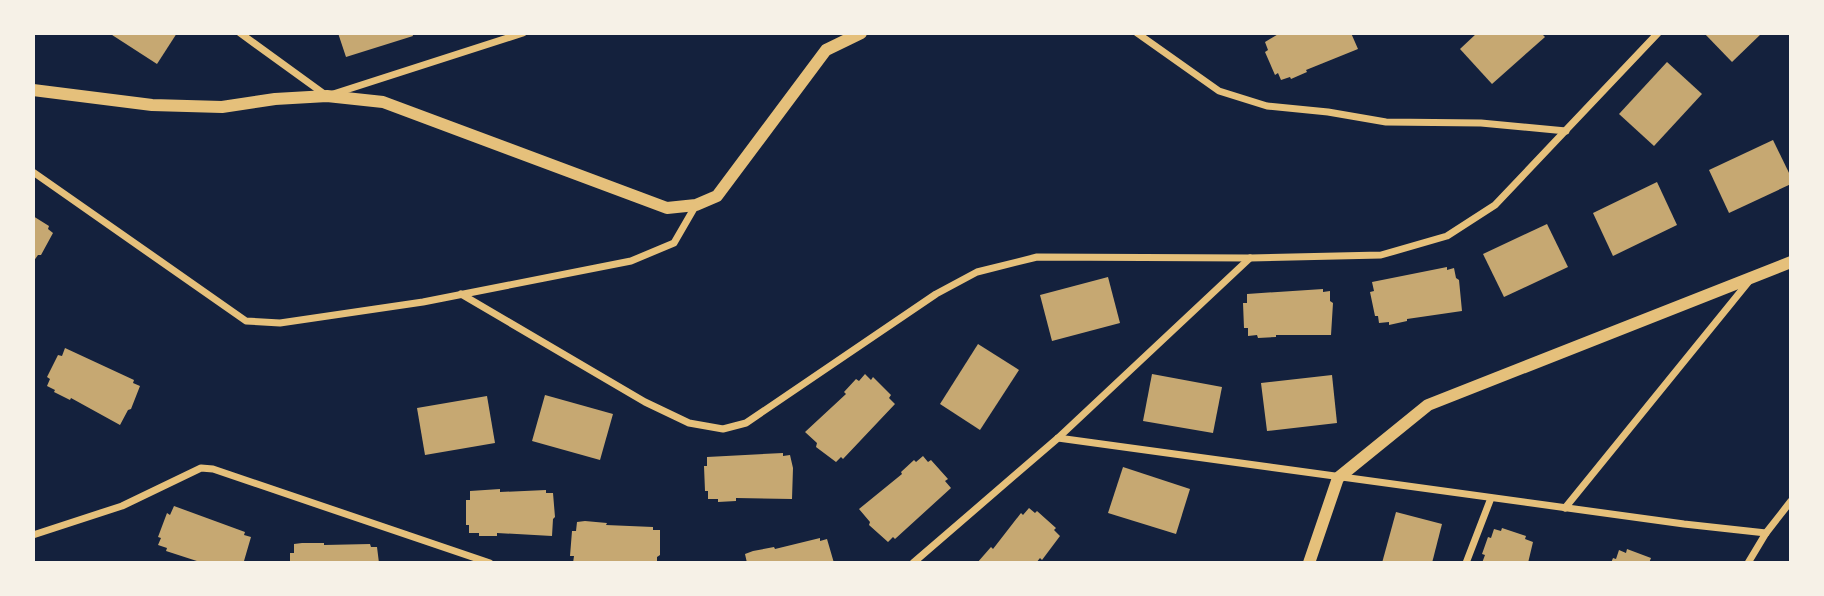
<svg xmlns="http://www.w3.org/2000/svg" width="1824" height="596" viewBox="0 0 1824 596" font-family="'Open Sans',sans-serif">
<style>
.building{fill:#c6a872}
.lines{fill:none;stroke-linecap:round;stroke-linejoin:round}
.minor{stroke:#e5c07b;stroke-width:7}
.tertiary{stroke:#e5c07b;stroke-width:12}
</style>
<rect width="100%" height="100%" fill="#14213d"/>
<!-- building -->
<g class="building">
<path d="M109,33h68l-20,31z"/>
<path d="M338,33h74l1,3 -67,21z"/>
<path d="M1280,33h71l7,16 -52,21 1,2 -16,7 -1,-2 -9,3 -3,-7 -3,2 -10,-23 3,-2 -3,-8z"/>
<path d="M1477,33h64l4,4 -53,47 -32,-35z"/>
<path d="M1704,33h58l-30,29z"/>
<path d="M1667,62l35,32 -48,52 -35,-32z"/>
<path d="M1773,140l18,37v7l-62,29 -20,-43z"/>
<path d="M1657,182l20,43 -64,31 -20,-43z"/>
<path d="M33,216l16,10 -1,3 5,4 -12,22h-3l-5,7z"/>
<path d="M1547,224l21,43 -64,30 -21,-43z"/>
<path d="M1447,267v3l7,-2 2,10 3,2 3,31 -55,8v2l-18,4v-3l-10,1 -1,-7h-3l-5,-24 4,-1 -2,-9z"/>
<path d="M1108,277l12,46 -68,18 -12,-46z"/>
<path d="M1323,289v3l7,-1v10l3,2 -2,32h-55v2l-18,1 -1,-3 -9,1v-8h-4l-1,-25h4v-9z"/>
<path d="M978,344l41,26 -39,60 -40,-26z"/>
<path d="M65,348l69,32 -1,3 7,3 -9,23 -3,1 -8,15 -49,-27 -1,2 -16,-8 1,-2 -8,-4 3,-7 -3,-2 11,-22 4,1z"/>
<path d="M865,374l6,6 2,-3 18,18 -2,3 6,6 -52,55 -2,-2 -5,5 -20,-15 1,-4 -12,-11 41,-38 -2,-2 12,-13 3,2z"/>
<path d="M1152,374l70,13 -9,46 -70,-12z"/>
<path d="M1332,375l5,48 -70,8 -6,-48z"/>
<path d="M545,395l68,19 -13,46 -68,-19z"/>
<path d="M487,396l8,47 -70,12 -8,-47z"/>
<path d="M783,453v3l7,-1 3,13 -1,31 -56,-1v3l-18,1v-3h-10v-8h-3l-1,-25h3v-9z"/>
<path d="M923,456l5,6 3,-2 17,19 -3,2 6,7 -56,51 -2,-2 -5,5 -19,-17 1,-3 -11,-13 43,-35 -1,-2 13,-12 2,2z"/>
<path d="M1123,467l67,22 -14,45 -68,-21z"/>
<path d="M500,489v3l46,-2v3h7l2,24 -2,2 -1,17 -55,-3v3h-18v-3h-10v-8h-3v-25h4v-9z"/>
<path d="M174,506l71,26 -1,3 7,2 -7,24 -41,2 -37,-12 1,-3 -9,-3 3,-7 -3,-1 9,-24 3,2z"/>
<path d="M1029,508l6,5 2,-2 19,17 -2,2 6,6 -18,24 -2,-2 -4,5h-59l14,-16 2,2 28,-36 2,2z"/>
<path d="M1396,512l46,12 -10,39h-50z"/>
<path d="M585,521l22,2 -1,2 47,2v3h7v25l-3,2v6h-84l1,-7h-4l2,-25h4l1,-9z"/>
<path d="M1502,528l24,8 -1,3 8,3 -5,21h-46l3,-8 -3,-1 6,-17 3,1 3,-9 7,2z"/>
<path d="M820,538v3l7,-2 7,24h-87l-2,-9 8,-3 21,-4 1,2z"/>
<path d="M302,543h22v2l46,-1 1,3h6l2,16h-89v-10h4v-9z"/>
<path d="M1627,549l24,9 -2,5h-38l2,-5 3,1 3,-9 7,3z"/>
</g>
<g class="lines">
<!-- minor -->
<g class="minor">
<path d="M240,33l87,63 196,-63"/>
<path d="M1137,33l82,58 48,15 61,6 58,10 95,1 85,8"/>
<path d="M33,172l213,149 34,2 143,-21 208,-41 43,-18 22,-38"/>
<path d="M461,294l184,108 44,21 34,6 23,-6 190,-129 41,-22 60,-15 213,1 131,-3 66,-19 48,-31 163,-172"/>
<path d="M1058,438l626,86 82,9"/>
<path d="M1565,508l185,-228"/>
<path d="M33,535l89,-29 79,-38 12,1 277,94"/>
<path d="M913,563l145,-125 192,-180"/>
<path d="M1466,563l25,-65"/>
<path d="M1748,563l18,-30 25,-32"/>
</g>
<!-- tertiary -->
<g class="tertiary">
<path d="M33,90l119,15 70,2 53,-8 52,-3 56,6 284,106 29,-3 21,-9 109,-146 35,-17"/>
<path d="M1309,563l29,-85 90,-73 363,-143"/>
</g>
</g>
<!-- border -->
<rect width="1824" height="596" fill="none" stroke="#f6f1e7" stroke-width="70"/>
</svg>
